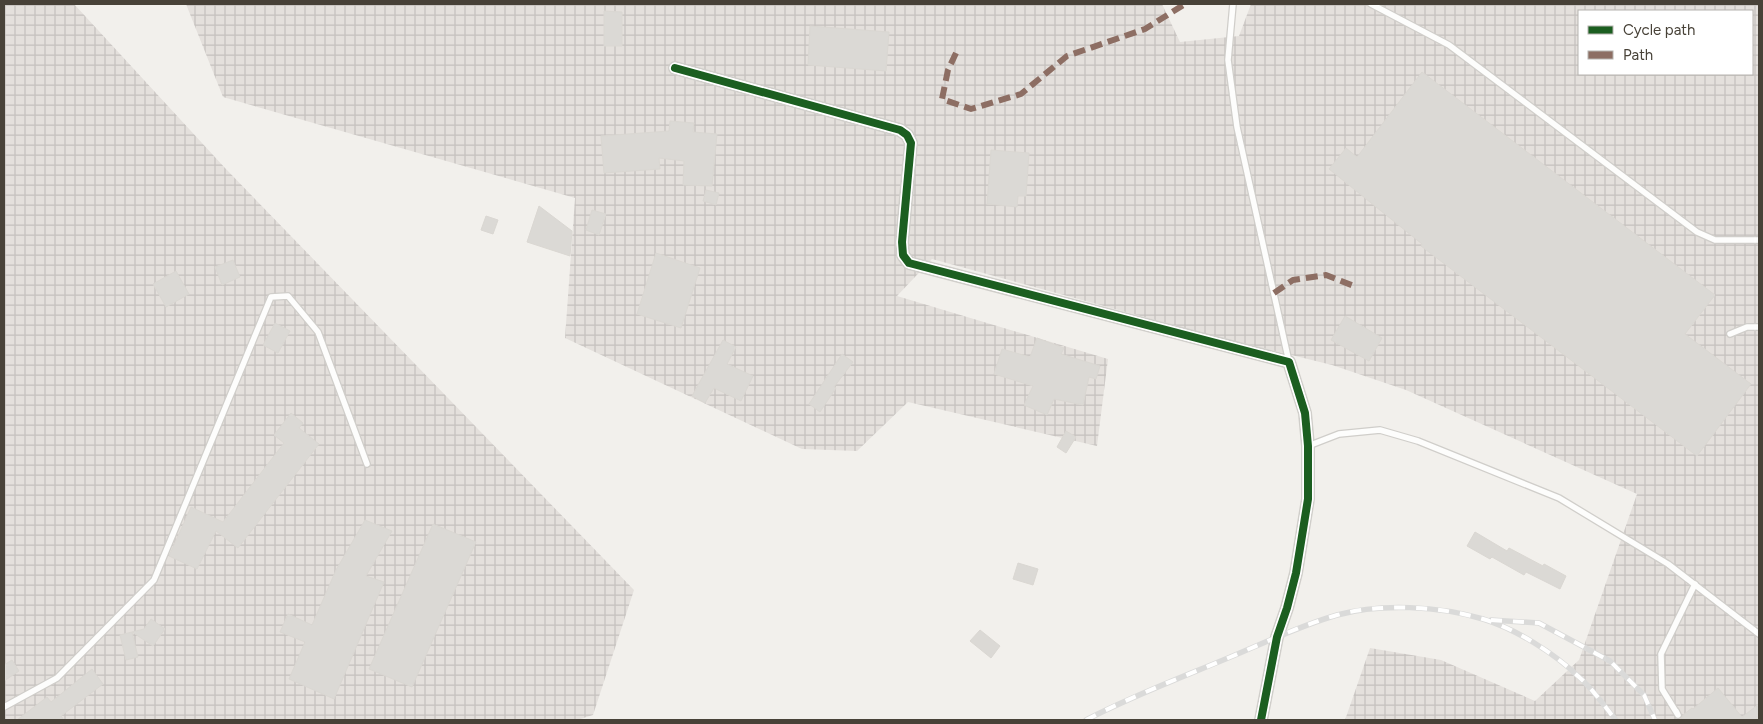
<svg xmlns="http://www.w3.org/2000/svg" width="1763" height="724" viewBox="0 0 1763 724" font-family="Figtree,sans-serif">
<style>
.industrial{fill:url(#industrial-grid);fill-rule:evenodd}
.building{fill:#dbd9d5;stroke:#dad7d2}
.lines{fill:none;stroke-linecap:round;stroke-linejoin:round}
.service-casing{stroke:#d0ceca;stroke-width:8}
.minor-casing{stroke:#d0ceca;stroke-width:14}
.service{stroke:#fdfdfc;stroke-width:5.5}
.minor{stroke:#fdfdfc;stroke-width:11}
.rail-casing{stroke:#dadad9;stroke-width:5.5}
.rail{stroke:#fff;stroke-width:4;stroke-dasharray:11;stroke-linecap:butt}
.quiet{stroke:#8d6e63;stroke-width:6;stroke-dasharray:12 6;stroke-linecap:butt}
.cycleway-casing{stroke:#fff;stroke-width:11}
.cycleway{stroke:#1b5e20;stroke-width:8}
</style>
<defs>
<pattern id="industrial-grid" width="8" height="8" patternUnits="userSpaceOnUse" patternTransform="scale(1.25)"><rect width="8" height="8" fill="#e4e0dc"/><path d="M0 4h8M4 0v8" fill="none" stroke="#c5c1be"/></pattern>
</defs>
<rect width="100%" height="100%" fill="#f2f0ec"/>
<!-- industrial -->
<g class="industrial">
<path d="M4,4h70l151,164 409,422 -41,125 -16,5h-573z"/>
<path d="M186,4h976l18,38 59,-6 12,-32h508v716h-414l25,-72 71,12 94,41 44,-41 58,-166 -231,-104 -74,-25 -122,-30 -278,-76 -35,37 211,63 -11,87 -189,-44 -51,49 -55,-2 -237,-111 10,-140 -352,-101zM1579,11h173v63h-173z"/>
</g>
<!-- building -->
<g class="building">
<path d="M604,11l18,1v34h-18z"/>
<path d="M810,26l79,6 -3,39 -78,-6z"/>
<path d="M1422,72l293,223 -30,39 66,50 -54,72 -276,-210 1,-2 -93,-75 17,-21 11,9z"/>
<path d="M670,121l24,2 -1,9 24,2 -5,52 -29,-1 1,-24 -25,-3 1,11 -56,4 -3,-37 68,-5z"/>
<path d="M991,150l38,3 -3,43h-8l-1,11 -30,-3z"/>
<path d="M706,190l13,3 -3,12 -13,-4z"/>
<path d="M539,206l33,25 -2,25 -43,-14z"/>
<path d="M592,210l14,4 -7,21 -13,-5z"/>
<path d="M486,216l12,4 -5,14 -12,-4z"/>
<path d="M656,253l44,15 -19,60 -44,-14z"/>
<path d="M233,260l7,17 -18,8 -7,-18z"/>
<path d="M176,271l13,23 -23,13 -13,-23z"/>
<path d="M1345,316l37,22 -13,23 -38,-21z"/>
<path d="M275,323l15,8 -12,22 -15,-8z"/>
<path d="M1037,338l27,10 -3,6 39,12 -4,13 -7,-2 -6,28 -29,-6 -7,16 -23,-10 9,-19 -39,-12 8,-25 28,8z"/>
<path d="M723,340l13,7 -9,17 26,12 -12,25 -27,-13 -9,15 -13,-7z"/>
<path d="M842,354l11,8 -19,25 2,1 -16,24 -11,-8z"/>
<path d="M291,413l12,10 -4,5 20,16 -81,104 -22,-17 -19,38 -28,-13 22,-49 32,15 61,-79 -10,-8z"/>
<path d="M1066,431l10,6 -10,16 -9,-6z"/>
<path d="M365,520l27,11 -26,45 18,6 -50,117 -45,-20 16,-37 -25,-10 8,-18 24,11 24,-55z"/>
<path d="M433,524l43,18 -64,145 -43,-18z"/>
<path d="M1475,532l32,19 2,-3 34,18 1,-2 22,12 -6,13 -34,-17 -2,3 -32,-18 -2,2 -23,-13z"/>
<path d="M1018,563l20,6 -5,16 -20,-6z"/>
<path d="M151,619l14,10 -12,17 -21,-14 12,-3z"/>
<path d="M980,630l20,16 -9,12 -21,-17z"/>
<path d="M132,632l6,25 -12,3 -6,-25z"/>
<path d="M12,660l7,11 -15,10v-16z"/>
<path d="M92,669l11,15 -42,32 3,4h-47l30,-23 4,5z"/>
<path d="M1718,688l24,29 17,-13v16h-84l6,-1 2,-4 9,-7 1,1z"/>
</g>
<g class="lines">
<defs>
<g id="service">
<path d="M1233,4l-5,56 9,67 52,235"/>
<path d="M1371,4l78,41 248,187 18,8h44"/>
<path d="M1730,334l17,-7h12"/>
<path d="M1308,446l31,-12 41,-4 38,11 141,57 109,66 91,70"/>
<path d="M4,707l53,-29 97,-98 117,-283 17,-1 30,36 49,132"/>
<path d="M1676,711l2,4 -16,-26 -1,-35 34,-70"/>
</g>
<path id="minor" d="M675,68l225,62 7,5 4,8 -9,99 1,13 6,8 380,99 16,51 3,33v53l-12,74 -9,35 -10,29 -16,83"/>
</defs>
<!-- service casing -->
<use href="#service" class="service-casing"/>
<!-- minor casing -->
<use href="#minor" class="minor-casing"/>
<!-- service -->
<use href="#service" class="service"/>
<!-- minor -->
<use href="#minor" class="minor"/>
<defs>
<g id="rail">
<path d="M1491,620l48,3 71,38 34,34 11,25"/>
<path d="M1086,720c46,-24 94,-42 142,-62 36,-15 71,-32 109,-43 44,-12 102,-9 146,4 33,10 71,34 96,58 14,12 25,29 37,43"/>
</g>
</defs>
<!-- rail casing -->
<use href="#rail" class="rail-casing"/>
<!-- rail -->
<use href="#rail" class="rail"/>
<!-- quiet -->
<g class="quiet">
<path d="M956,53l-8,17 -6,29 29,10 50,-15 46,-38 78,-27 40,-25"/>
<path d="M1274,293l19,-13 33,-5 28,11"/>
</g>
<defs>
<path id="cycleway" d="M675,68l225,62 7,5 4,8 -9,99 1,13 6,8 380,99 16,51 3,33v53l-12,74 -9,35 -10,29 -16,83"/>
</defs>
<!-- cycleway casing -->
<use href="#cycleway" class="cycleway-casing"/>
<!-- cycleway -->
<use href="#cycleway" class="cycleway"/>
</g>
<!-- border -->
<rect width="1763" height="724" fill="none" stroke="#484238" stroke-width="10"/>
<!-- legend -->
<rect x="1578" y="10" width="175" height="65" fill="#ffffff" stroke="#b6b3af"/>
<rect x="1588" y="26" width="25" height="8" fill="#1b5e20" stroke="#b6b3af"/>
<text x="1623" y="35" font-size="15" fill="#484238">Cycle path</text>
<rect x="1588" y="51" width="25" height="8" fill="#8d6e63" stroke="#b6b3af"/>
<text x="1623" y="60" font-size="15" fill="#484238">Path</text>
</svg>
